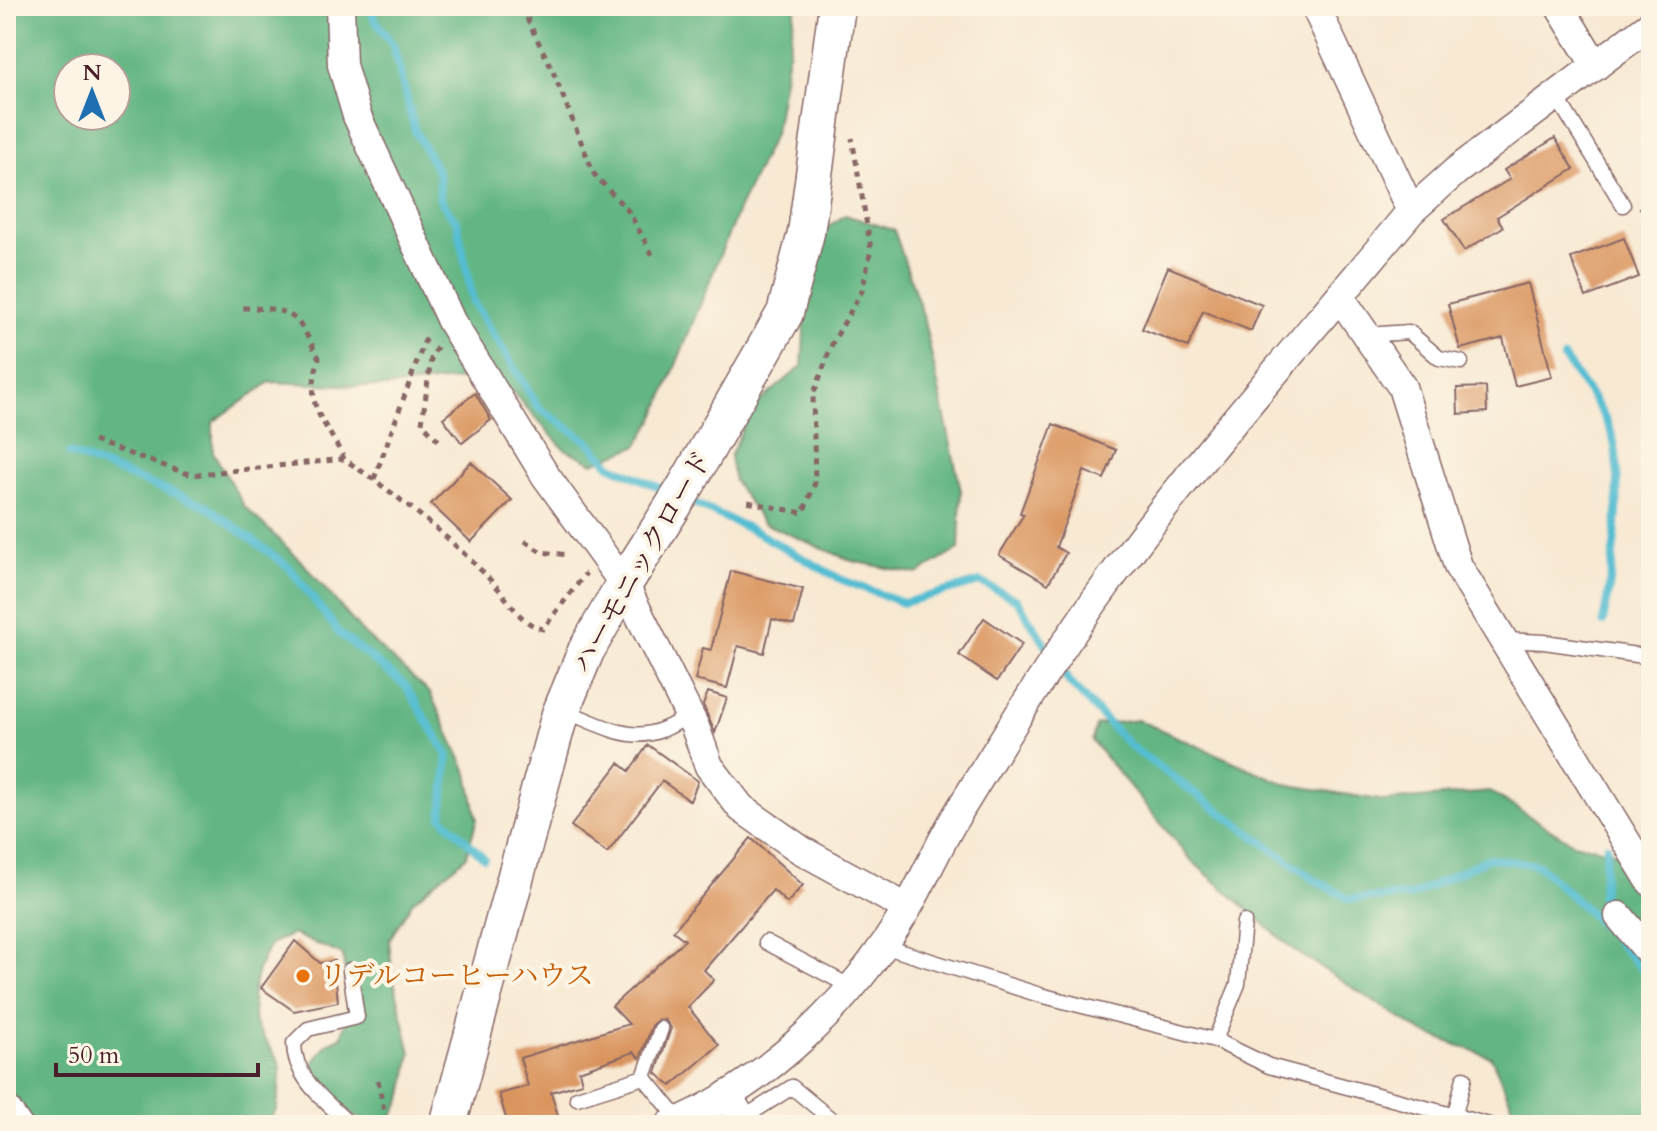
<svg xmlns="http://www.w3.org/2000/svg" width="1657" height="1131" viewBox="0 0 1657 1131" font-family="Cardo,'Noto Serif JP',serif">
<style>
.forest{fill:#64b684;stroke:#576a58;stroke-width:2;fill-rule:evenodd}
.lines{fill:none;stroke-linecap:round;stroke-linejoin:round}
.stream{stroke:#55bdd2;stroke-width:8}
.building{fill:#da955e}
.service-casing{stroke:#876666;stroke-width:17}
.minor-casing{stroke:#876666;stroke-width:31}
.tertiary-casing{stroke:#876666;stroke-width:39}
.path{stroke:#876666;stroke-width:5;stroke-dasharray:6 6;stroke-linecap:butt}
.service{stroke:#fff;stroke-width:14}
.minor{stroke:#fff;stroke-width:28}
.tertiary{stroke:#fff;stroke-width:36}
.food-dot{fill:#e8710a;stroke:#fcf5e5;stroke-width:3}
.labels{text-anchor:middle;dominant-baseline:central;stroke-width:8;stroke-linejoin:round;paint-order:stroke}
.street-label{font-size:28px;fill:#4a1f2b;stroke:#fcf5e5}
.food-label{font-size:28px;fill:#c56008;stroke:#fcf5e5;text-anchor:start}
</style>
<rect width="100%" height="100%" fill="#fcf5e5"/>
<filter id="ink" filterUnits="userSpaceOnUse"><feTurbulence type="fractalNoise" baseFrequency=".0125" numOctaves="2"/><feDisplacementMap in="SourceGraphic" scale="16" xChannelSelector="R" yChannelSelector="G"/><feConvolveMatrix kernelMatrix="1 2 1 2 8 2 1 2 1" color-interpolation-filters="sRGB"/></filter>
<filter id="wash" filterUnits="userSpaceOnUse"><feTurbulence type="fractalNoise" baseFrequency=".006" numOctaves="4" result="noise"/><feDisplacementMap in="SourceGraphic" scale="32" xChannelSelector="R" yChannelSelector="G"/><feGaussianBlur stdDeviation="1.8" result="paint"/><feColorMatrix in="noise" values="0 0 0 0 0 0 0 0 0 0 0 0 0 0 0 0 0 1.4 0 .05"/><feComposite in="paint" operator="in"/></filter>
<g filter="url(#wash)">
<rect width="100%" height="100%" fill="#f8e9d3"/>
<!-- forest -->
<g class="forest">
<path d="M6,6h790l-21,126 -36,76 -84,209 -18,29 -44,17 -30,-15 -54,-60 -46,-9 -77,8 -116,-5 -57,40v30l31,54 60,58 59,69 67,60 38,81 9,45 -11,38 -53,44 -24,39 3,33 19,80 -8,42 -9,19 -18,11 -22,-9 -39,-37 -2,-16 14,-19 15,-8 6,-25 -5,-56 -50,-21 -23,10 -12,25 -6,27 3,28 26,41 -4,44 -10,16h-261zM68,68h48v48h-48z"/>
<path d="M845,215l49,15 29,86 38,175 -2,58 -42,25 -65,-13 -89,-38 -29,-42 -4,-24 21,-48 51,-43 4,-65 19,-72z"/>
<path d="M1138,720l147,64 100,17 105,-9 83,51 78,17v265h-130l-30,-68 -67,-24 -129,-82 -103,-90 -100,-120 4,-16z"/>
</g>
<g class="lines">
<!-- stream -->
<g class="stream">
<path d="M373,6v11l20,28 22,86 24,43 1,26 17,22 16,80 66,106 50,34 21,23 61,28"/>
<path d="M1564,358c15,23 37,48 47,74 15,39 1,147 -8,190"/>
<path d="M69,453l136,52 84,62 51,67 65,51 43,70 -6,62 42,41"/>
<path d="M687,500l71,33 82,46 63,24 77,-21 37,18 52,82 61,64 182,132 37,21 62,-3 78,-38 49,7 61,57 52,57"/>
<path d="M1599,922l8,-76"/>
</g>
</g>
<g id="blocks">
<!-- building -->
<g class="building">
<path d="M1555,138l19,31 -77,48 6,10 -39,24 -20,-32 66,-40 -6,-9z"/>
<path d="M1624,238l15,39 -53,20 -15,-39z"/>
<path d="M1168,267l94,38 -11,26 -48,-20 -15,36 -46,-18z"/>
<path d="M1528,283l24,94 -37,9 -12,-48 -43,11 -12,-45z"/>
<path d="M1486,387l1,25 -29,2 -1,-26z"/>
<path d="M475,393l16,27 -29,23 -19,-25z"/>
<path d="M1053,424l63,26 -12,29 -20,-8 -28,76 10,6 -18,31 -49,-29 25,-41 -4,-1z"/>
<path d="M471,462l41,38 -41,42 -40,-38z"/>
<path d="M731,571l72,18 -9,36 -22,-6 -8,34 -26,-7 -11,42 -32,-8 8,-32 8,2z"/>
<path d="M984,618l38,26 -25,37 -38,-26z"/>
<path d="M708,692l19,6 -12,35 -12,-28z"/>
<path d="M648,745l50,36 -8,20 -28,-20 -55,72 -36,-27 48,-63 10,8z"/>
<path d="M751,838l52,47 -16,18 -14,-13 -69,80 10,10 -26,27 31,38 -48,41 -15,-13 15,-45 -6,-8 -7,-1 -6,7 -12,32 -6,-6 -55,19 3,12 -31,9 8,27 -19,6h-32l-9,-31 29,-8 -8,-28 109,-34 -17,-18 73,-66 -12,-9z"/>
<path d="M295,941l25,22 14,-2 4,41 -44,9 -33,-23z"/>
</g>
</g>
</g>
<g filter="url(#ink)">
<use href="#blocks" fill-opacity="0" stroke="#876666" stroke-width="2"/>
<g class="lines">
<defs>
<g id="service">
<path d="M1555,94l68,111"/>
<path d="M1366,335l43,-3 30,26 22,4"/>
<path d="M1505,640l39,2 107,15"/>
<path d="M562,710c51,19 78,42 127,4"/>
<path d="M766,942l87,46"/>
<path d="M883,946l157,49 175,45 54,26 220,59"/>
<path d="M350,970l7,47 -49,12 -14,14c0,36 32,58 56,82"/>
<path d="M1215,1040l23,-56 6,-62"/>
<path d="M644,1077l17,-48"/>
<path d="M6,1097l20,28"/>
<path d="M577,1098l67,-21 36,44"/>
<path d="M1455,1114l9,-36"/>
<path d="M742,1119l50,-32 46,38"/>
</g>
<g id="minor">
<path d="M340,6l2,59 15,51 94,205 94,154 79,109 71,143 14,39 32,42 60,42 106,58"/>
<path d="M1315,6l96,205"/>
<path d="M1559,6l37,60"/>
<path d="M1340,297l62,90 56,179 193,316"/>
<path d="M1619,916l32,38"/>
<path d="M727,1095l15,24 -8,6"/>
<path d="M670,1125c98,-41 184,-126 237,-216 18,-32 32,-65 51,-96 47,-77 95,-155 148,-228 93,-130 203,-250 305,-374l45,-40 195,-147"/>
</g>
<path id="tertiary" d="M448,1125l112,-411 26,-63 38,-67 60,-95 101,-176 21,-80 31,-227"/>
</defs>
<!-- service casing -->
<use href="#service" class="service-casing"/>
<!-- minor casing -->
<use href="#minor" class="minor-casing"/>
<!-- tertiary casing -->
<use href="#tertiary" class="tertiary-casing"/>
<!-- path -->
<g class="path">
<path d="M526,6l2,15 24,48 42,105 35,38 25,46"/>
<path d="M1640,206l11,9"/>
<path d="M243,308c52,0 53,6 76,50 -15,54 3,55 25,101"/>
<path d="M437,347l-6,12 -9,64 19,20"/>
<path d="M93,441l98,34 153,-16c53,36 107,78 151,126 15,16 25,39 48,44l43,-56"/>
<path d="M374,479l51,-139 5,-4"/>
<path d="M748,502l55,11 12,-30 -2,-87 19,-52 30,-53 9,-42 -19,-111"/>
<path d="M525,541l16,11 28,3"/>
<path d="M378,1080l9,45"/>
</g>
<!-- service -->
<use href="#service" class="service"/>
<!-- minor -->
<use href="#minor" class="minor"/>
<!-- tertiary -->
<use href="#tertiary" class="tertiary"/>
</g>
</g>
<!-- markers -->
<circle class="food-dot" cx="303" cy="976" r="8"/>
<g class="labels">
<!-- street labels -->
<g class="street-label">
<text transform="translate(642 562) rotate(-60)">ハーモニックロード</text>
</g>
<!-- food labels -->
<g class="food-label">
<text x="319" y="976">リデルコーヒーハウス</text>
</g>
</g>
<!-- margin -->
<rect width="1657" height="1131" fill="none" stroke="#fcf5e5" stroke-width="32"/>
<!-- north arrow -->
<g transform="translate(92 92)"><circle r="38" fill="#fcf5e5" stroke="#b59f9b" stroke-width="2"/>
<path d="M0-6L14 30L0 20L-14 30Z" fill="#1f6fb2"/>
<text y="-12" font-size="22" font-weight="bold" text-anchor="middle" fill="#4a1f2b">N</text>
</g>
<!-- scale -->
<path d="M56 1063v12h202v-12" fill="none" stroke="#4a1f2b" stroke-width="4"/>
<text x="68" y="1063" font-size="24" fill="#4a1f2b" stroke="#fcf5e5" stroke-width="6" paint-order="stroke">50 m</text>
</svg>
